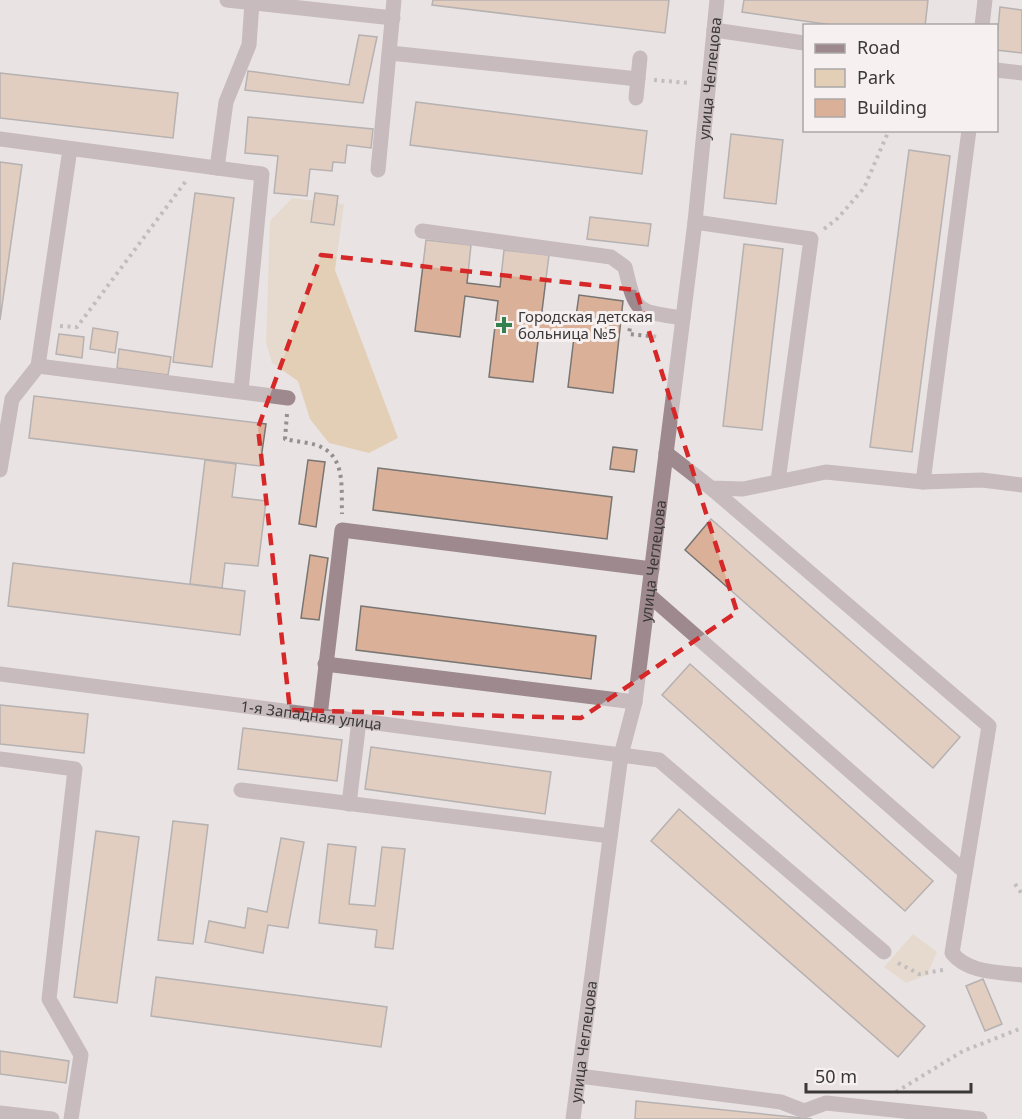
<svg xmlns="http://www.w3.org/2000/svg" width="1022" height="1119" viewBox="0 0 1022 1119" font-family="'Noto Sans',sans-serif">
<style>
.green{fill:#e2cfb5}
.building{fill:#dab198;stroke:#787573;stroke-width:1.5}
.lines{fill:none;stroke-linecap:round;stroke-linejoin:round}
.path{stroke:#949090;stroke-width:4;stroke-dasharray:3 4.5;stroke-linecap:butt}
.minor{stroke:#9e898e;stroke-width:15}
.marked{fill:none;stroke:#d62828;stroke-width:4.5;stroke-dasharray:12 8;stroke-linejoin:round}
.poi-dot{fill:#348150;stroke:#f6f1f0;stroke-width:2}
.labels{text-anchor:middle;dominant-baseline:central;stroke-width:6;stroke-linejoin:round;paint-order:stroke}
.street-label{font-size:15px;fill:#3a3838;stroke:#f6f1f0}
.poi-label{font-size:15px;fill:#3a3838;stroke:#f6f1f0;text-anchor:start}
</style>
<rect width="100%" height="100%" fill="#e9e4e3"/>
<!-- green -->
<g class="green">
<path d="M292,198l52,6 -9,66 63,168 -29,15 -40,-10 -19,-24 -12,-38 -26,-18 -6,-20 4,-122z"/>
<path d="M913,934l24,18 -10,23 -21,8 -22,-16z"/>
</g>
<!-- building -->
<g class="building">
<path d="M433,0h236l-4,33 -233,-28z"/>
<path d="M744,0h184l-3,26h-86l-97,-14z"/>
<path d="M1000,7l22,3v43l-26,-3z"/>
<path d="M359,35l18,2 -14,66 -118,-13 3,-19 101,14z"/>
<path d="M0,73l178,20 -5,45 -173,-20z"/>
<path d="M416,102l231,29 -5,43 -232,-29z"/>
<path d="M248,117l125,12 -2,19 -24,-3 -2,18 -12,-1 -1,9 -22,-2 -3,27 -33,-3 4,-37 -33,-3z"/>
<path d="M731,134l52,6 -7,64 -52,-6z"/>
<path d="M909,150l41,6 -38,296 -42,-5z"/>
<path d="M0,162l22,3 -22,155z"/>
<path d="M195,193l39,5 -22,169 -39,-5z"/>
<path d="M315,193l23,3 -4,29 -23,-3z"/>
<path d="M590,217l61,7 -3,22 -61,-7z"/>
<path d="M426,240l45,5 -4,38 33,4 4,-37 45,5 -8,64 34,4 4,-28 44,6 -10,92 -45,-6 6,-50 -35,-4 -6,49 -44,-5 9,-76 -33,-5 -5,41 -45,-6z"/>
<path d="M744,244l39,5 -21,181 -39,-4z"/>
<path d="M93,328l25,4 -3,21 -25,-4z"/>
<path d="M59,334l25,3 -2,21 -26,-4z"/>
<path d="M119,349l52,8 -3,18 -51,-7z"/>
<path d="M34,396l232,28 -6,42 -231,-28z"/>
<path d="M613,447l24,3 -3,22 -24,-3z"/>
<path d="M205,460l31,4 -4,33 34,4 -8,65 -33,-3 -3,25 -32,-4z"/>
<path d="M308,460l17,2 -9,65 -17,-3z"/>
<path d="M378,468l234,29 -5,42 -234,-29z"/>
<path d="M711,519l249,218 -27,31 -248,-218z"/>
<path d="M310,555l18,3 -9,62 -18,-2z"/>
<path d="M13,563l232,28 -5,44 -232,-29z"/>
<path d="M361,606l235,30 -5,43 -235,-29z"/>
<path d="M690,664l243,217 -28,30 -243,-216z"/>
<path d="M0,705l88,9 -4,39 -84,-9z"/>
<path d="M243,728l99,12 -5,41 -99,-12z"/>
<path d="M371,747l180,25 -6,42 -180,-25z"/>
<path d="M679,809l246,217 -27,31 -247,-216z"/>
<path d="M173,821l35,4 -15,119 -35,-4z"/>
<path d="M96,831l43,6 -22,166 -43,-6z"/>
<path d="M281,838l23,4 -16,86 -20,-3 -5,28 -58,-11 4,-21 36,7 3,-20 19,4z"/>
<path d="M328,844l28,3 -7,57 26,2 7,-59 23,2 -12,100 -18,-2 2,-17 -58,-7z"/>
<path d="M156,977l231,30 -6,40 -230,-31z"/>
<path d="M983,979l19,45 -17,7 -19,-45z"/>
<path d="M0,1051l69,10 -3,22 -66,-9z"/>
<path d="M636,1101l176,18h-177z"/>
</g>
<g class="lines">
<!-- path -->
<g class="path">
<path d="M654,80l35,3"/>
<path d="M824,229l14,-11 26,-30 25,-58"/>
<path d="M631,321l-2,13 31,3"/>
<path d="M60,326l17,1 109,-146"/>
<path d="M287,414l-2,25c11,3 28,3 38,9 23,12 18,44 19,66"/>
<path d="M1015,884l7,10"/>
<path d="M898,963l21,11 24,-4"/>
<path d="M896,1092l67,-41 59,-23"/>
</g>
<!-- minor -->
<g class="minor">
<path d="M227,0l166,18"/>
<path d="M982,26l3,-26"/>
<path d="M714,30l90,13"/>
<path d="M390,53l248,26"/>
<path d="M996,70l26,3"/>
<path d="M636,98l4,-40"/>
<path d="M0,139l262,35 -21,217"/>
<path d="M217,168l9,-66 23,-57 3,-42"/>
<path d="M378,170l16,-170"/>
<path d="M695,222l116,17 -33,242"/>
<path d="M422,231l189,26 14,10c11,47 11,44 58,51"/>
<path d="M38,366l250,32"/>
<path d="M666,453l45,35 32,1 83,-17 97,10 59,-2 40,5"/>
<path d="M0,470l12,-71 26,-33 32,-217"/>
<path d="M923,482l46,-352"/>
<path d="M711,488l278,238 -37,227c16,20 46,19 70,22"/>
<path d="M649,595l315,276"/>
<path d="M325,664l310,38"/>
<path id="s1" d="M0,674l659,86 225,192"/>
<path d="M320,716l22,-186 310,39"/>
<path d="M0,759l75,10 -26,230 32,56 -10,64"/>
<path d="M241,790l369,46"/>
<path d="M349,804l10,-83"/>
<path d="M579,1076l202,26 23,9 22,-8 154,16"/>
<path d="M0,1113l52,6"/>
<path id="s2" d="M573,1119l48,-364 14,-53 60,-480 22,-222"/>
</g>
</g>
<!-- marked area -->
<path d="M0 0H1022V1119H0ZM321,255l315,35 101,322 -156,106 -291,-8 -32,-282z" fill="#e9e4e3" fill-opacity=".55" fill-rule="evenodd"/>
<path class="marked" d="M321,255l315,35 101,322 -156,106 -291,-8 -32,-282z"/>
<!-- markers -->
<path class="poi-dot" d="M501 316h6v6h6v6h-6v6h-6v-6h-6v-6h6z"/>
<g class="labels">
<!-- street labels -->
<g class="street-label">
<text stroke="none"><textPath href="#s2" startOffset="1050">улица Чеглецова</textPath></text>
<text stroke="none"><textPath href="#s2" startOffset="564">улица Чеглецова</textPath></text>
<text stroke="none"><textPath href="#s1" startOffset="314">1-я Западная улица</textPath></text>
<text stroke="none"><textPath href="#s2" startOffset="78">улица Чеглецова</textPath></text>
</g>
<!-- poi labels -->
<g class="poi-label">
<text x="518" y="316">Городская детская<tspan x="518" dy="17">больница №5</tspan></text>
</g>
</g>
<!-- legend -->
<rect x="803" y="24" width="195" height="108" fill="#f6f1f0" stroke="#aba7a6" stroke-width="1.5"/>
<rect x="815" y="44" width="30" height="9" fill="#9e898e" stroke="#aba7a6" stroke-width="1.5"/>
<text x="857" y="54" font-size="18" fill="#3a3838">Road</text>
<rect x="815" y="69" width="30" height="18" fill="#e2cfb5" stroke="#aba7a6" stroke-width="1.5"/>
<text x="857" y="84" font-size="18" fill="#3a3838">Park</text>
<rect x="815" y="99" width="30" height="18" fill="#dab198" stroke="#aba7a6" stroke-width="1.5"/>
<text x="857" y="114" font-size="18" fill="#3a3838">Building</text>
<!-- scale -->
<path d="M806 1083v9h165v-9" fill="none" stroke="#3a3838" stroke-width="3"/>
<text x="815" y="1083" font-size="18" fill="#3a3838" stroke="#f6f1f0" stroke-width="4.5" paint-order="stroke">50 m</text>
</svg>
